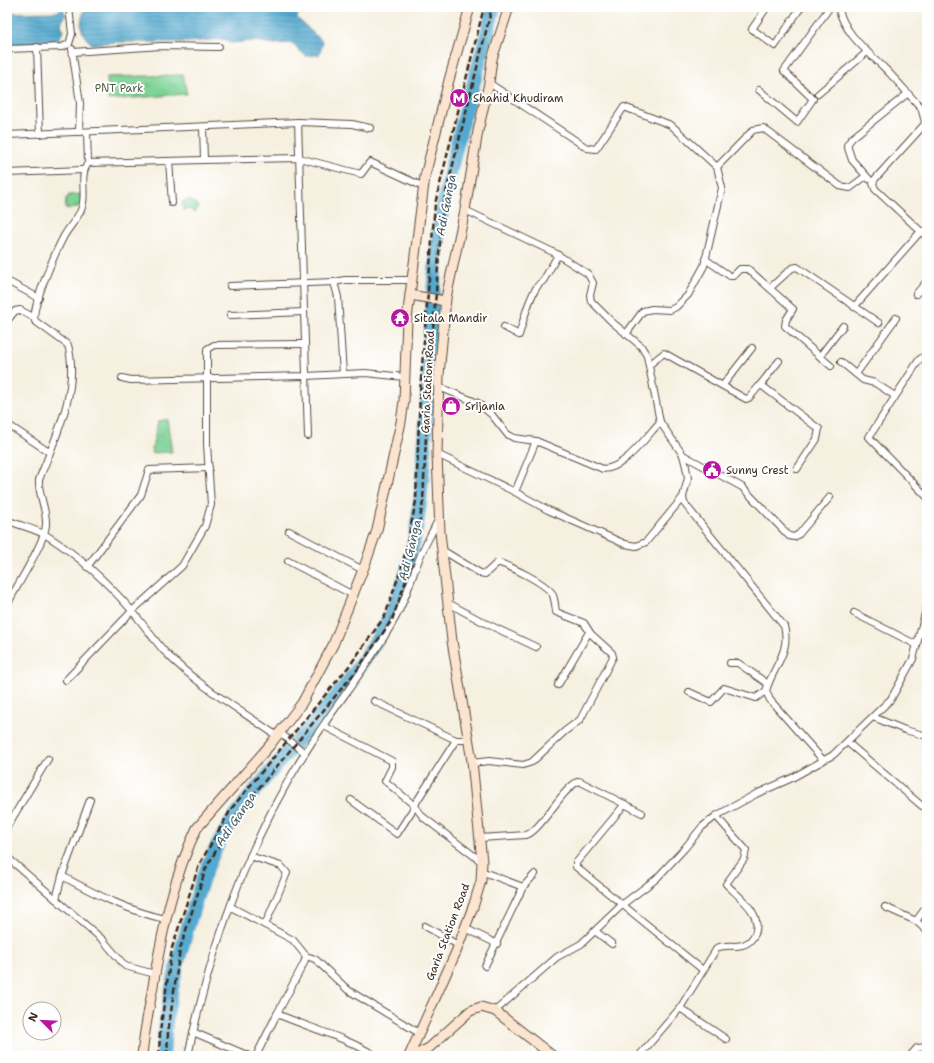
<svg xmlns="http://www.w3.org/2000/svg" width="934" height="1063" viewBox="0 0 934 1063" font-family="'Shantell Sans',sans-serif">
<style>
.park{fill:url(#park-tufts);stroke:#5c7e5a}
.water{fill:url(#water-rules);stroke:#476a76}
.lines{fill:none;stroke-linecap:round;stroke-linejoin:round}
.river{stroke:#53a9cf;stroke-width:14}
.street-casing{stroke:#57483b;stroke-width:8}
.secondary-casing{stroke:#57483b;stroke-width:11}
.street{stroke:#fff;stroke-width:6}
.secondary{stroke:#fce5d0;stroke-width:9}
.rail{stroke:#3b2a1e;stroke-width:2.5;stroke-dasharray:6 3;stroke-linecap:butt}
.labels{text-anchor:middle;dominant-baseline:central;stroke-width:4;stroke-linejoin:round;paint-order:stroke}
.park-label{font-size:11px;fill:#4f5d42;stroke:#fff}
.poi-label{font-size:11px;fill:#3b2a1e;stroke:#fff;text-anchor:start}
.street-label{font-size:11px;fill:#3b2a1e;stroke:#fff}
.water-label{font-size:12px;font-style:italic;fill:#455d65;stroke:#fff}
</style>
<defs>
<pattern id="park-tufts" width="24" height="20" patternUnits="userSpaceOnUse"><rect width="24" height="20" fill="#7ed397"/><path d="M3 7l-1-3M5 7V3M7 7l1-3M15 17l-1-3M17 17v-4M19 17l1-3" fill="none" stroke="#6eb582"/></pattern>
<pattern id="water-rules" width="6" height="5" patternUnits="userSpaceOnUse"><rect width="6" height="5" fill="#53a9cf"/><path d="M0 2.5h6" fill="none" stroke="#468aa7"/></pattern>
</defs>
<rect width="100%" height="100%" fill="#fff"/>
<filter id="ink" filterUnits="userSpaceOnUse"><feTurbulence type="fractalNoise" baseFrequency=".025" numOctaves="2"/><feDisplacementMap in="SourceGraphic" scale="8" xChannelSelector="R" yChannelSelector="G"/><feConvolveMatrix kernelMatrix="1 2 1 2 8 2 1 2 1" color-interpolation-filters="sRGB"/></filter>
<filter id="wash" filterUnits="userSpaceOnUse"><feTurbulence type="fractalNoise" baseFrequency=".012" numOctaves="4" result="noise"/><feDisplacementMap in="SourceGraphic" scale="16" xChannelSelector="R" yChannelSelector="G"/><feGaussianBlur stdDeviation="0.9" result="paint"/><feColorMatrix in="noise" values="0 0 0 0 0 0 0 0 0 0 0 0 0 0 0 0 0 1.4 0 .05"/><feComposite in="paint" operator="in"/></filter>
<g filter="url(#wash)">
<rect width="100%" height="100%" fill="#f6f0e0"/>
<!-- park -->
<g class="park">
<path d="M183,75l4,19 -79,6 -1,-23z"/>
<path d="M81,194v12l-11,3 -5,-1 1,-9 3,-4z"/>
<path d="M189,200l7,3 3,4 -5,6 -4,-4 -7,1 -1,-8z"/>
<path d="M167,419l5,33 -21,1 7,-32z"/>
</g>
<!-- water -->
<g class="water">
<path d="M62,7l4,8 -5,8 2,8 -6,12 -50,4v-34l50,-1z"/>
<path d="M108,7h192l-3,11 26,24 -4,13 -13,1 -15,-13 -17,1 -19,-3 -25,2 -6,-4 -36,3h-72l-24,2c-12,-10 -13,-19 -8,-33z"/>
</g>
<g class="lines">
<!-- river -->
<path class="river" d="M163,1056c2,-46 13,-89 26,-133 8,-27 16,-54 29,-79 11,-20 25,-39 39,-56 51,-62 114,-119 143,-196 20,-55 23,-115 26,-173 3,-57 5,-113 11,-170 9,-83 37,-161 57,-242"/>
</g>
</g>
<g filter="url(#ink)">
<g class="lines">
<defs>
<g id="street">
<path d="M767,7l-15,22 23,17 26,-39"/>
<path d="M838,7c8,32 35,47 55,70 10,10 18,21 28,30l6,-2"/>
<path d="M37,47l3,87"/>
<path d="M7,49l55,-2 7,-3 3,-10 -3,-27"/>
<path d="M72,49l8,54 -1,29"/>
<path d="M73,52l88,-6 58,1"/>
<path d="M489,83l98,65 9,1 28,-42 47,18 46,42 5,21 -18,78 -16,29 -12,12 -6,3 -18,-1 -9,2 -17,23"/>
<path d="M759,90l38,32 16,-23 -29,-28 46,-64"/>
<path d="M818,94l49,-42"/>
<path d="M921,107l4,15 -1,3 -49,54 -2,4 2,6 52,48"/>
<path d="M298,122l54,2 18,4"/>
<path d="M203,127l1,33 95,-2 62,16 9,-12 54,25"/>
<path d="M87,132l1,31"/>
<path d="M7,135l291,-13 10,314"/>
<path d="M169,161l3,42"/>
<path d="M717,167l36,-37 10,-2 77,58 10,2 16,-12"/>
<path d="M7,173l76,-3"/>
<path d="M869,179l-17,-19 -5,-15 5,-7 55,-44"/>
<path d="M465,210l90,43 33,21 5,9 -3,12 1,6 21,21 29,24 6,10 13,66 23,33 3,12 2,11 -5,19 1,6 100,123c7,27 -11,40 -18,65l4,9 53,60"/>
<path d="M705,259l25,17h3l7,-7h8l45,40 -7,11 -1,6 46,40"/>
<path d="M7,281l32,17"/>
<path d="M334,282l11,-2h67"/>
<path d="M230,286l104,-4 4,15 5,77"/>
<path d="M770,288l22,-20 5,-1 82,56"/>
<path d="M916,294l11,-13"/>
<path d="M854,307l67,-76"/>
<path d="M230,315l74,-3"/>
<path d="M7,321l8,-10 5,-1 13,7"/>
<path d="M504,327l15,8c4,-12 12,-48 24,-54l15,-26"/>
<path d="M820,356l23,-30"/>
<path d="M927,358l-4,-1 -4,3 -50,77 58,60"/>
<path d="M841,362l22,18 12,3 20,13"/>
<path d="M649,365l15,-12 82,46 3,-1 11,-13h1l58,44 -2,10 -20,30"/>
<path d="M856,374l40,-56"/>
<path d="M122,378l9,2 175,-4 59,-3 40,4"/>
<path d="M723,385l29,-37"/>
<path d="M760,385l19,-24"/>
<path d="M439,387l39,16 14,12 15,19 7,4 22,3"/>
<path d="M7,424l42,28"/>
<path d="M437,454l78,38 33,18 77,34 11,2 10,-4 37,-45"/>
<path d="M683,455l59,32 47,49 5,1 5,-3 31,-37"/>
<path d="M515,492l21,-51 67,28c21,0 43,-32 57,-47"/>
<path d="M7,520c13,6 30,9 42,17 31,20 60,47 84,75 11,13 21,28 32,40 33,34 74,57 112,84"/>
<path d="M289,531l74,39"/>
<path d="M442,550l38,23 5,1 12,-11h3c14,5 43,19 52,30 3,6 3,12 4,19l28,11 7,11 21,19 1,4 -33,63 -15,11 -33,31 -9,3 -34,-4 -17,2"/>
<path d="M288,561l65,34"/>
<path d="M87,567l54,-72 8,-25 60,-2"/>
<path d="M448,603l35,19 53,25"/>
<path d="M7,605c9,-18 38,-63 39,-80 1,-16 -8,-30 -7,-45 16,-42 41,-90 29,-135l-33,-24c-5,-12 22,-72 29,-85 5,-9 13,-17 17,-26 7,-15 -3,-33 7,-47l116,-3"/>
<path d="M854,613l63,32"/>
<path d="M730,663h8l30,21"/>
<path d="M66,680l66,-69 50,-45 23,-40 6,-21 -4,-61v-95l7,-4 91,-1"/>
<path d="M558,685l31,-53"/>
<path d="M689,692l22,10 13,-14 32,10 10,-7"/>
<path d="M374,701l82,39h12"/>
<path d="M873,717l32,13 22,6"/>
<path d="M324,726l68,35v6l-7,14 30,25 -18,28 -46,-34"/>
<path d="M279,732l26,21"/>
<path d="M456,740l-39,61 -2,5 8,11 59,45"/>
<path d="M847,742l75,64"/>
<path d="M625,804l-49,59v4l127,103"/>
<path d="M7,827l41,-68"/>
<path d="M480,838l46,-3c15,-4 35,-46 53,-54l63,32"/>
<path d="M250,856l31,10 6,7 -22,52"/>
<path d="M7,857l96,83 22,26 30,8"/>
<path d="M481,871l42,16 -38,79"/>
<path d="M62,876c33,18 67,35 103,43"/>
<path d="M523,887l12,-13"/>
<path d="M56,899l6,-23 28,-76"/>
<path d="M231,907l62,33 13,16 -2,7 -27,51c33,14 68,23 99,42"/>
<path d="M885,907l31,14 8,-11"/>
<path d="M916,921l11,10"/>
<path d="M425,926l33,19"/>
<path d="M465,928l32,16"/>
<path d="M595,931l17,13"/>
<path d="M306,956l9,3 33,31 71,43"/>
<path d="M680,1008l46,31"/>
<path d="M495,1011l62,-54 24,-13 42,-40 33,-25 28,-30 18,-22 14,-11 40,-22 36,-16 41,-23 58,-56 22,-40 14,-53"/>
<path d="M193,1032l56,24"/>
<path d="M188,1056c22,-106 59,-212 117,-303 28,-45 62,-85 88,-131 13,-21 19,-47 29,-70 5,-11 11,-21 16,-32"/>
<path d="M256,1056l21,-42"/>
<path d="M639,1056l41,-48 37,-60c10,-5 22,1 30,-5 4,-2 6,-6 8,-9 8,-21 -16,-37 -29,-50l18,-25 2,-9 -30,-34"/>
<path d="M910,1056l7,-8 10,-1"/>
</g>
<g id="secondary">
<path d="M410,295l35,6"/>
<path d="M142,1056c2,-26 8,-50 12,-76 9,-53 20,-104 43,-152l73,-83 32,-42 31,-58 33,-83 11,-32 24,-108 3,-21 3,-82 18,-143 24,-96 21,-73"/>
<path d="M409,1056l47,-104 18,-48 7,-23 1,-19 -10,-101 -20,-120 -12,-109 -3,-78 2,-79 7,-77 19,-88 13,-79 11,-48 3,-24 17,-52"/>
<path d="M413,1056l16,-8 41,-37 11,-4 14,4 58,45"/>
</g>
</defs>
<!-- street casing -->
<use href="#street" class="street-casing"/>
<!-- secondary casing -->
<use href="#secondary" class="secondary-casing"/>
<!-- street -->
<use href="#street" class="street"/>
<!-- secondary -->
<use href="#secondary" class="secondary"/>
<!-- rail -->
<g class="rail">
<path d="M159,1056l1,-24 12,-84 27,-83 32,-56 119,-144 35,-49 18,-53 13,-62 4,-109 15,-188 49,-197"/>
<path d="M167,1056l1,-23 12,-84 26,-81 32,-55 119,-143 35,-50 19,-54 12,-64 5,-110 15,-187 49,-198"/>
</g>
</g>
</g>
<!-- icons -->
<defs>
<symbol id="metro-disc" viewBox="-11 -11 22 22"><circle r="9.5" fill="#b5179e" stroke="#fff"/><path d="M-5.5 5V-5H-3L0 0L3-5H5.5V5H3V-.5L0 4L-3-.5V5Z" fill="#fff"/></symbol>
<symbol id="temple-disc" viewBox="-11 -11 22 22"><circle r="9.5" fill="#b5179e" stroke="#fff"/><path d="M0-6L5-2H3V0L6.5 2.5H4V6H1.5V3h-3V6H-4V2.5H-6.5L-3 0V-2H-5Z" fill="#fff"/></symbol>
<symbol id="shop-disc" viewBox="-11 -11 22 22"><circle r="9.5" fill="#b5179e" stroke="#fff"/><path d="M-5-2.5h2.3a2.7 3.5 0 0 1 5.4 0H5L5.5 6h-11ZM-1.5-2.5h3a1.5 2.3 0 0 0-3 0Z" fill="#fff"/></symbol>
<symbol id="civic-disc" viewBox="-11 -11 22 22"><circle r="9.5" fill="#b5179e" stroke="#fff"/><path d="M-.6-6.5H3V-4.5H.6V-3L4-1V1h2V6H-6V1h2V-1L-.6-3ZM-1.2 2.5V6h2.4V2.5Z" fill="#fff"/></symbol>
</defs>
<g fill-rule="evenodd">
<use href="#metro-disc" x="448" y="87" width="22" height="22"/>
<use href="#temple-disc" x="389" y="307" width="22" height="22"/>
<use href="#shop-disc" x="440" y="395" width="22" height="22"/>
<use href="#civic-disc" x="701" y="459" width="22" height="22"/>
</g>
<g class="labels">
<!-- park labels -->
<g class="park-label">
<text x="119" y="88">PNT Park</text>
</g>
<!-- poi labels -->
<g class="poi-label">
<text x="473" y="98">Shahid Khudiram</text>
<text x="414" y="318">Sitala Mandir</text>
<text x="465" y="406">Srijania</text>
<text x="726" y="470">Sunny Crest</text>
</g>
<!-- street labels -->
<g class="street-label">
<text transform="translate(428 382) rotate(-87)">Garia Station Road</text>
<text transform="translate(448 932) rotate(-69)">Garia Station Road</text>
</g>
<!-- water labels -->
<g class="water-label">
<text transform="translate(446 205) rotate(-79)">Adi Ganga</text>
<text transform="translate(410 550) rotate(-76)">Adi Ganga</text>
<text transform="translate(236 819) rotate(-56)">Adi Ganga</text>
</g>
</g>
<!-- margin -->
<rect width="934" height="1063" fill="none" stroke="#fff" stroke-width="24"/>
<!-- north arrow -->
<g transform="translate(42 1021) rotate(294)"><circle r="19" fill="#ffffff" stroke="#b1aaa5"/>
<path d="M0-3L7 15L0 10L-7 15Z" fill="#b5179e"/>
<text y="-6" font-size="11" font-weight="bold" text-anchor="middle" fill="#3b2a1e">N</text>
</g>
</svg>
